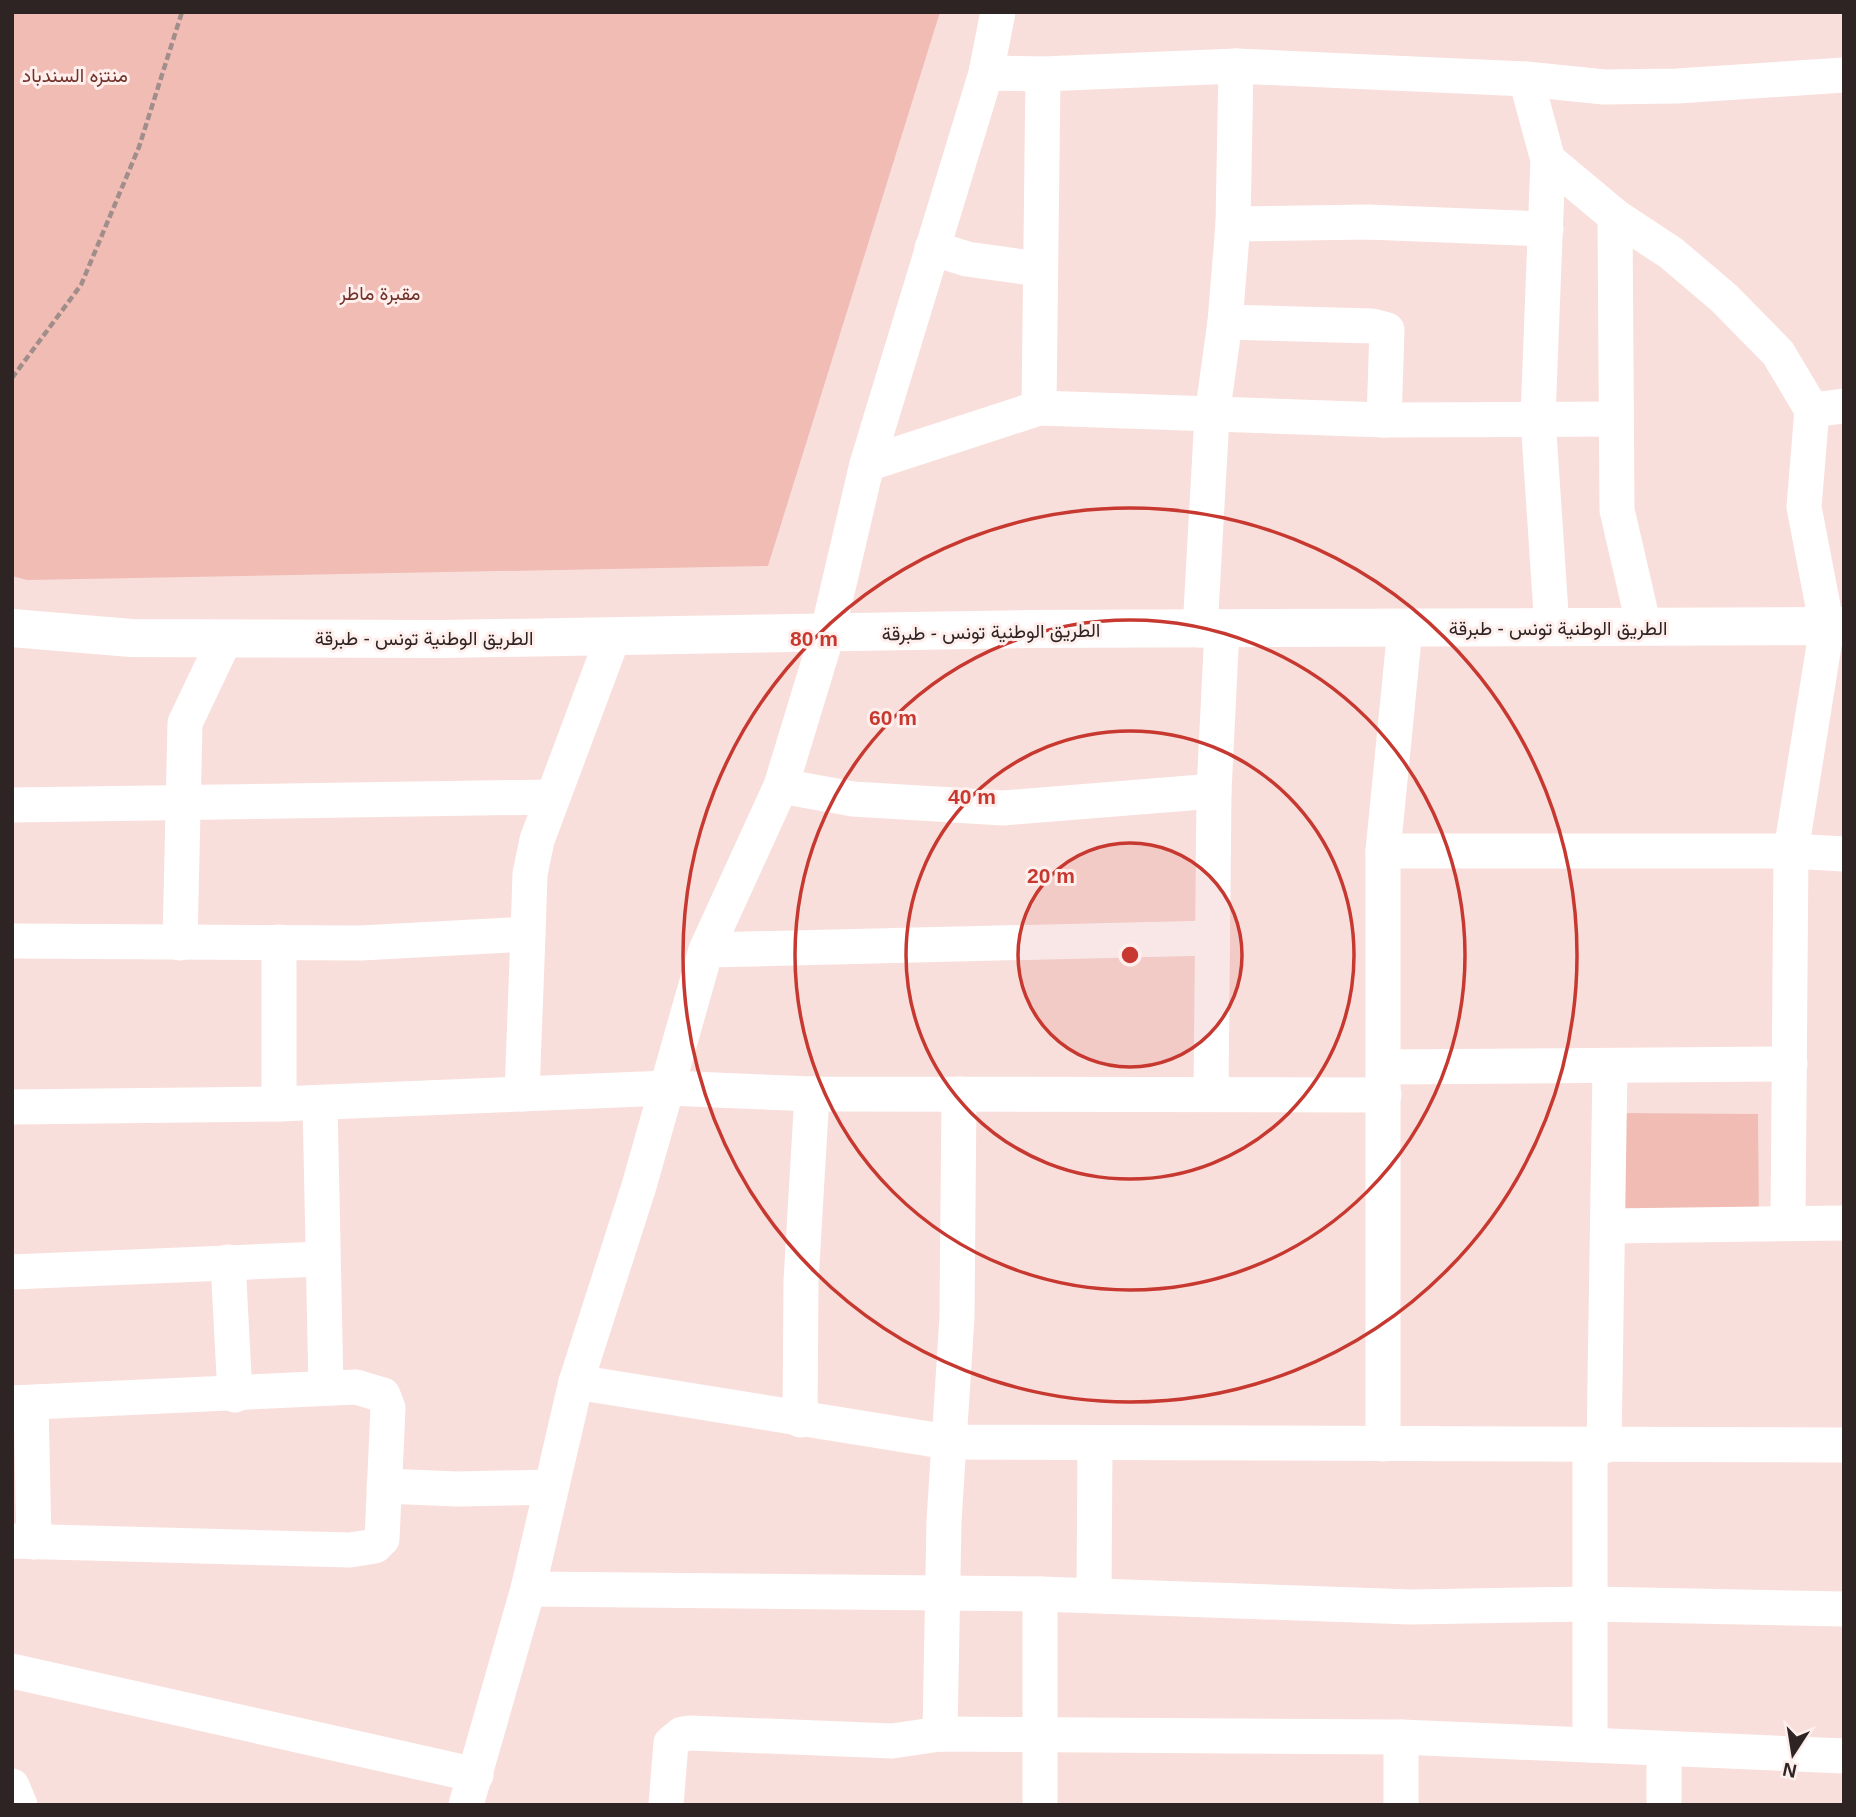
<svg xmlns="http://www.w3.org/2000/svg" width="1856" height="1817" viewBox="0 0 1856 1817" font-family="Arial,Vazirmatn,sans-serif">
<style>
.green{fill:#f0bcb4}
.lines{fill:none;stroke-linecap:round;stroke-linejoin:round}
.path{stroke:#a18e8b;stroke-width:4.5;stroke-dasharray:7 3.5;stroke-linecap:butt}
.street{stroke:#fff;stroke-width:35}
.primary{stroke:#fff;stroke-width:38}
.ring{fill:none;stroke:#c73930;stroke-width:3.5}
.labels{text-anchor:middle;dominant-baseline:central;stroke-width:6;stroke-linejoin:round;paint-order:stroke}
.park-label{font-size:19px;fill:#71322b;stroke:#ffefec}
.street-label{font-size:19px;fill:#2e2423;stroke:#ffefec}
.centre{fill:#c73930;stroke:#ffefec;stroke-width:3.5}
.ring-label{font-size:21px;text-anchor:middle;font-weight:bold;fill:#c73930;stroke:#ffefec;stroke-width:6;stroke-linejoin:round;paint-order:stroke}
</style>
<rect width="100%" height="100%" fill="#f9dfdb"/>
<!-- green -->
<g class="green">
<path d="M12,12h928l-172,554 -741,14 -15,-4z"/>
<path d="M1614,1113l144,1 1,119 -145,-1z"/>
</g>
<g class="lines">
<!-- path -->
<path class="path" d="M12,378l69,-93 58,-138 43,-135"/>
<!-- street -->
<g class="street">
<path d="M986,73l57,1 193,-8 290,13 78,8 73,-1 167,-11"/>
<path d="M1526,79l22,81 67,56 56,37 53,45 54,55 34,57 -8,97 23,120 -36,224 -3,372"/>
<path d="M1548,160l-10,258 14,210"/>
<path d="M1615,216l2,294 27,117"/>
<path d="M1233,224l134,-2 179,7"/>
<path d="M932,248l35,11 71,10"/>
<path d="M1225,322l147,4 15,4 -3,90"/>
<path d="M1039,408l4,-334"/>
<path d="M1812,410l32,-4"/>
<path d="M867,464l172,-56 345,12 230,-1"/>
<path d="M1200,630l12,-214 13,-94 8,-98 3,-158"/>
<path d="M781,786l72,13 150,9 211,-17"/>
<path d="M12,805l540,-8"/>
<path d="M1383,851h408l53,3"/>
<path d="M12,941l349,2 167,-9 2,-60 7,-34 76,-203"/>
<path d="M279,942v162"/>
<path d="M180,943l5,-220 40,-84"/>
<path d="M706,950l506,-12"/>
<path d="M1385,1067l405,-3"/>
<path d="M522,1094l6,-160"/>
<path d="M1211,1094l3,-303 8,-162"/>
<path d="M320,1103l6,284"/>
<path d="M12,1107l267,-3 388,-16 145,6 572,1"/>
<path d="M1609,1226l235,-3"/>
<path d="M228,1262l7,133"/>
<path d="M12,1272l309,-13"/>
<path d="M576,1382l372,60 896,3"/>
<path d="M12,1403l344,-16 27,8 5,13 -6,131 -7,7 -25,4 -338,-9"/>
<path d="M31,1403l3,139"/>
<path d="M800,1420l1,-139 11,-187"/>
<path d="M1383,1444v-593l22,-223"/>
<path d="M1604,1446l6,-379"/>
<path d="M1590,1447v298"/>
<path d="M384,1486l73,3 94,-2"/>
<path d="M528,1589l512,5 371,13 179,-3 254,5"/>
<path d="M1040,1594v211"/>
<path d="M1094,1595l1,-151"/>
<path d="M12,1671l464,104"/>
<path d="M940,1734l4,-213 13,-204 2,-223"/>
<path d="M1401,1737v68"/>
<path d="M1664,1751v54"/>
<path d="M12,1786l8,19"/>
<path d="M466,1805l62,-216 48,-207 63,-196 67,-236 75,-164 46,-151 40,-171 119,-391 12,-61"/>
<path d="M666,1805l5,-62 11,-9 8,-1 202,8 48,-7 461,3 443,19"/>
</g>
<!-- primary -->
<path class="primary" d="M12,628l119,10 313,1 584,-10 816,-3"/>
</g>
<!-- distance rings -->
<circle cx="1130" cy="955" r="112" fill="#c73930" fill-opacity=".12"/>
<g class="ring">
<circle cx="1130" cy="955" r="112"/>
<circle cx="1130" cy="955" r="224"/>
<circle cx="1130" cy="955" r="335"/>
<circle cx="1130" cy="955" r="447"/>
</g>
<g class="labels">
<!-- park labels -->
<g class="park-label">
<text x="75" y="75">منتزه السندباد</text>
<text x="380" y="293">مقبرة ماطر</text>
</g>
<!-- street labels -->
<g class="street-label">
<text x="1558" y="628">الطريق الوطنية تونس - طبرقة</text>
<text transform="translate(991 632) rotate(-1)">الطريق الوطنية تونس - طبرقة</text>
<text x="424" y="638">الطريق الوطنية تونس - طبرقة</text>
</g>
</g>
<circle cx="1130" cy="955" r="10" class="centre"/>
<g class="ring-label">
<text x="814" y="646">80 m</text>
<text x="893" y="725">60 m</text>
<text x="972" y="804">40 m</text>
<text x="1051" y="883">20 m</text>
</g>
<!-- border -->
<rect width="1856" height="1817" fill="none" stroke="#2e2423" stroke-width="28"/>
<!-- north arrow -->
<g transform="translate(1793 1754) rotate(192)" stroke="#ffefec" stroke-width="5" paint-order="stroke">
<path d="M0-5L12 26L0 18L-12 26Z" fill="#2e2423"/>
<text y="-10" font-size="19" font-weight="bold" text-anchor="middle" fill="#2e2423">N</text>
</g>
</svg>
